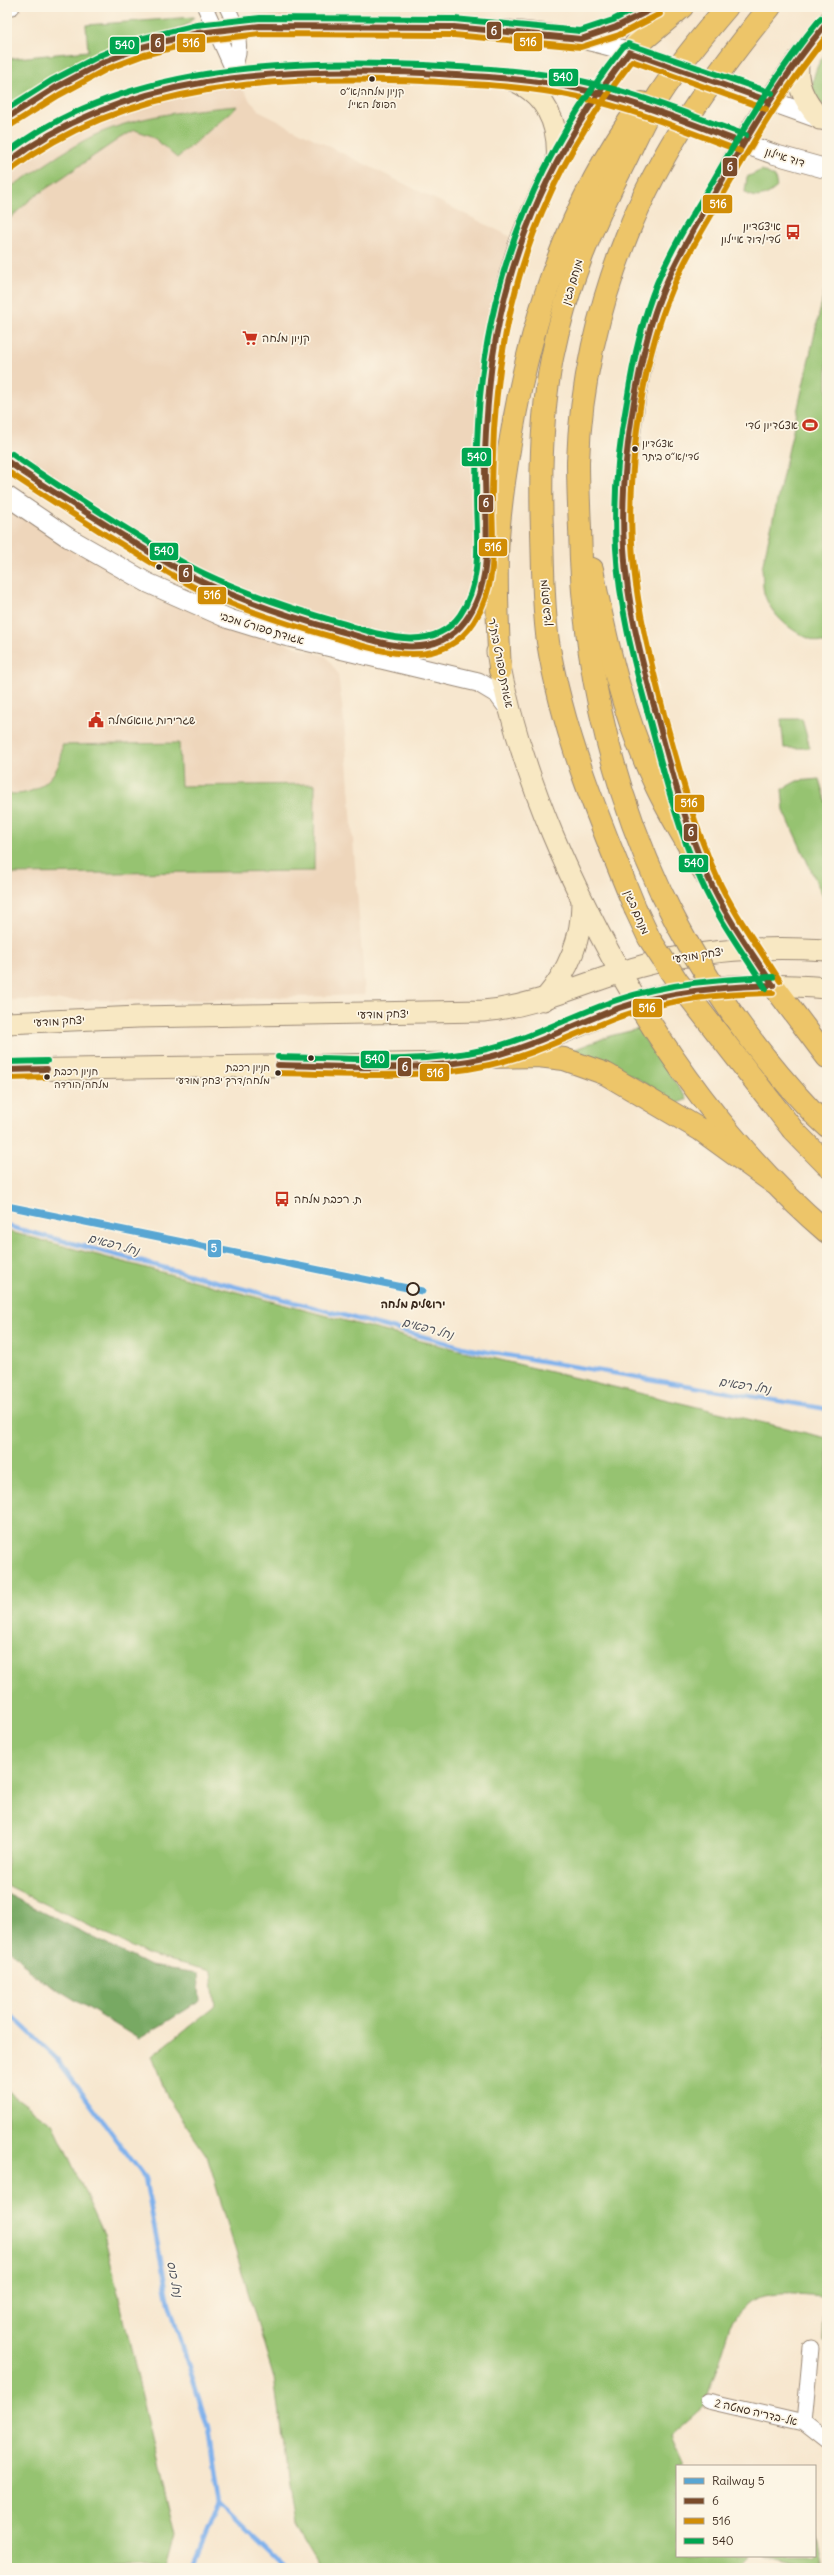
<svg xmlns="http://www.w3.org/2000/svg" width="834" height="2575" viewBox="0 0 834 2575" font-family="Delius,'Playpen Sans Hebrew',sans-serif">
<style>
.built{fill:#eed6bb}
.green{fill:#96c371;stroke:#687648}
.forest{fill:#78a963;stroke:#5a6a40}
.lines{fill:none;stroke-linecap:round;stroke-linejoin:round}
.stream{stroke:#81b2ec;stroke-width:4.5}
.minor-casing{stroke:#998876;stroke-width:17}
.tertiary-casing{stroke:#998876;stroke-width:21}
.secondary-casing{stroke:#998876;stroke-width:23}
.motorway-casing{stroke:#998876;stroke-width:24}
.minor{stroke:#fff;stroke-width:15}
.tertiary{stroke:#fff;stroke-width:19}
.secondary{stroke:#f8e8c3;stroke-width:21}
.motorway{stroke:#edc569;stroke-width:22}
.tertiary-bridge-casing{stroke:#998876;stroke-width:21;stroke-linecap:butt}
.motorway-bridge-casing{stroke:#998876;stroke-width:24;stroke-linecap:butt}
.tertiary-bridge{stroke:#fff;stroke-width:19}
.motorway-bridge{stroke:#edc569;stroke-width:22}
.bus-1-casing{stroke:#fcf5e5;stroke-width:9}
.bus-2-casing{stroke:#fcf5e5;stroke-width:9}
.bus-3-casing{stroke:#fcf5e5;stroke-width:9}
.bus-1{stroke:#7a4b2a;stroke-width:6}
.bus-2{stroke:#d18d06;stroke-width:6}
.bus-3{stroke:#00a651;stroke-width:6}
.rail-1-casing{stroke:#fcf5e5;stroke-width:10}
.rail-1{stroke:#58a6d3;stroke-width:7}
.bus-dot{fill:#3b2a1e;stroke:#fcf5e5;stroke-width:1.5}
.stop-dot{fill:#fcf5e5;stroke:#3b2a1e;stroke-width:2}
.labels{text-anchor:middle;dominant-baseline:central;stroke-width:3.5;stroke-linejoin:round;paint-order:stroke}
.bus-label{font-size:10px;fill:#3b2a1e;stroke:#fcf5e5;text-anchor:start}
.street-label{font-size:11px;fill:#3b2a1e;stroke:#fcf5e5}
.poi-label{font-size:11px;fill:#3b2a1e;stroke:#fcf5e5;text-anchor:start}
.stop-label{font-size:11px;font-weight:bold;fill:#3b2a1e;stroke:#fcf5e5}
.water-label{font-size:12px;font-style:italic;fill:#50535c;stroke:#fcf5e5}
.line-badge{stroke:#fcf5e5;stroke-width:1.5}
.badge-label{font-size:11px;text-anchor:middle;font-weight:bold;fill:#fff}
</style>
<rect width="100%" height="100%" fill="#fcf5e5"/>
<filter id="ink" filterUnits="userSpaceOnUse"><feTurbulence type="fractalNoise" baseFrequency=".025" numOctaves="2"/><feDisplacementMap in="SourceGraphic" scale="8" xChannelSelector="R" yChannelSelector="G"/><feConvolveMatrix kernelMatrix="1 2 1 2 8 2 1 2 1" color-interpolation-filters="sRGB"/></filter>
<filter id="wash" filterUnits="userSpaceOnUse"><feTurbulence type="fractalNoise" baseFrequency=".012" numOctaves="4" result="noise"/><feDisplacementMap in="SourceGraphic" scale="16" xChannelSelector="R" yChannelSelector="G"/><feGaussianBlur stdDeviation="0.9" result="paint"/><feColorMatrix in="noise" values="0 0 0 0 0 0 0 0 0 0 0 0 0 0 0 0 0 1.4 0 .05"/><feComposite in="paint" operator="in"/></filter>
<g filter="url(#wash)">
<rect width="100%" height="100%" fill="#f7e7cf"/>
<!-- built -->
<g class="built">
<path d="M249,7h53l-1,12h-32l-17,-8z"/>
<path d="M236,76l14,25 12,12 259,129 -10,32 -35,329 -54,45 -191,-53 -224,-134v-296l74,-46z"/>
<path d="M7,506l232,123 87,27 12,18 6,47 21,274 -177,5h-181z"/>
</g>
<!-- green -->
<g class="green">
<path d="M194,17l-7,8 -124,48 -56,33v-47l81,-8 -2,-26z"/>
<path d="M827,51v57c-3,-3 -10,-7 -12,-11 -7,-14 3,-35 12,-46z"/>
<path d="M238,106l-61,52 -25,-22 -17,-6 -15,8 -89,61 -24,22v-32c29,-17 58,-40 88,-54 45,-20 95,-25 143,-29z"/>
<path d="M762,170l13,7 2,10c-10,9 -21,14 -32,5l2,-15z"/>
<path d="M827,279v365c-26,-5 -55,-24 -63,-51 -2,-8 -1,-17 -2,-25z"/>
<path d="M781,719h21l8,29h-26z"/>
<path d="M179,743l2,43 134,-2 -1,87 -307,3v-81c22,5 44,-10 52,-29 3,-6 3,-13 3,-19z"/>
<path d="M819,779l8,27v99l-43,-94 -2,-22 15,-8z"/>
<path d="M638,1029l49,70 -10,5c-34,-24 -66,-42 -107,-53l40,-15z"/>
<path d="M7,1231l414,110 406,97v903h-4l1,-45c-36,-2 -73,-10 -93,26l-26,83 -35,31 13,30h-6v90h73l-12,12h-419l-25,-41 -20,-149 -67,-222 -39,-57 -16,-43 63,-50 -4,-35 -63,-16 -141,-70z"/>
<path d="M7,2091l47,34 50,109 71,302 -9,32h-159v-320l5,-3 -5,-23z"/>
<path d="M815,2524l8,44h-11l-47,-12h50z"/>
</g>
<!-- forest -->
<path class="forest" d="M7,1894l143,72 48,7 2,28 -61,38 -105,-64 -27,-29z"/>
<g class="lines">
<!-- stream -->
<g class="stream">
<path d="M7,1226l463,123 357,60"/>
<path d="M7,2011l50,48 88,119 24,125 39,125 11,77 65,63"/>
<path d="M193,2568l26,-63"/>
</g>
</g>
</g>
<g filter="url(#ink)">
<g class="lines">
<defs>
<g id="minor">
<path d="M205,7l31,69"/>
<path d="M227,7c10,20 17,40 6,62"/>
<path d="M7,8l5,-1"/>
<path d="M708,2401l96,22 23,18"/>
<path d="M804,2423l7,-75"/>
</g>
<g id="tertiary">
<path d="M725,85l101,36"/>
<path d="M7,118c55,-39 116,-70 183,-84 52,-11 105,-8 158,-8 77,1 156,-1 232,13 26,5 51,13 75,21"/>
<path d="M720,135l53,19 54,15"/>
<path d="M7,163c28,-23 62,-39 96,-52 108,-42 219,-43 333,-37 66,4 129,8 191,28"/>
<path d="M7,461c34,25 71,47 107,69 33,21 66,42 102,58 44,19 89,34 135,46 27,8 58,19 86,9 34,-12 42,-46 49,-77"/>
<path d="M7,496l62,42 79,45 81,36 56,17 193,46 20,12 12,16"/>
</g>
<g id="secondary">
<path d="M581,39l35,-12 40,-20"/>
<path d="M799,58c-5,24 5,43 21,61"/>
<path d="M509,79c36,12 51,45 48,82"/>
<path d="M489,587c-10,-92 -6,-198 15,-289 21,-95 75,-186 136,-260"/>
<path d="M497,652c23,125 77,241 140,350"/>
<path d="M773,985c-22,-35 -48,-70 -65,-108 -22,-51 -37,-106 -51,-160 -15,-55 -29,-112 -33,-169 -5,-71 12,-181 35,-248 15,-41 39,-79 61,-116 31,-57 65,-112 107,-161"/>
<path d="M544,1000c24,-28 38,-62 38,-98"/>
<path d="M7,1023l131,-6 345,-6c55,-5 103,-29 155,-44 62,-18 125,-21 189,-17"/>
<path d="M7,1070l446,-7c30,-4 59,-11 88,-22 33,-11 63,-28 96,-39 60,-19 128,-19 190,-14"/>
</g>
<g id="motorway">
<path d="M629,52l53,-45"/>
<path d="M592,569c14,73 32,151 65,219 15,31 33,60 51,90"/>
<path d="M500,670c-2,-37 -4,-75 -3,-112 1,-40 7,-80 14,-120 20,-120 58,-237 131,-335"/>
<path d="M661,892c-54,-116 -79,-236 -81,-364 -1,-22 -2,-44 -2,-66 2,-76 21,-157 49,-227 33,-85 86,-158 143,-228"/>
<path d="M635,908c-35,-86 -72,-173 -87,-266 -5,-36 -5,-74 -6,-111 -2,-57 -1,-116 10,-173 14,-71 41,-135 74,-199 10,-21 20,-44 33,-64 20,-31 44,-60 68,-88"/>
<path d="M773,985l54,72"/>
<path d="M637,1002c52,85 115,166 190,230"/>
<path d="M487,1057l51,-1 26,3 42,15 95,56 73,53"/>
<path d="M814,1114l13,12"/>
<path d="M793,1130l34,35"/>
</g>
</defs>
<!-- minor casing -->
<use href="#minor" class="minor-casing"/>
<!-- tertiary casing -->
<use href="#tertiary" class="tertiary-casing"/>
<!-- secondary casing -->
<use href="#secondary" class="secondary-casing"/>
<!-- motorway casing -->
<use href="#motorway" class="motorway-casing"/>
<!-- minor -->
<use href="#minor" class="minor"/>
<!-- tertiary -->
<use href="#tertiary" class="tertiary"/>
<!-- secondary -->
<use href="#secondary" class="secondary"/>
<!-- motorway -->
<use href="#motorway" class="motorway"/>
<defs>
<g id="tertiary-bridge">
<path d="M655,60l70,25"/>
<path d="M627,102l93,33"/>
</g>
<g id="motorway-bridge">
<path d="M661,892c39,82 91,156 153,222"/>
<path d="M635,908l14,30 28,43 116,149"/>
</g>
</defs>
<!-- tertiary-bridge casing -->
<use href="#tertiary-bridge" class="tertiary-bridge-casing"/>
<!-- motorway-bridge casing -->
<use href="#motorway-bridge" class="motorway-bridge-casing"/>
<!-- tertiary-bridge -->
<use href="#tertiary-bridge" class="tertiary-bridge"/>
<!-- motorway-bridge -->
<use href="#motorway-bridge" class="motorway-bridge"/>
<defs>
<g id="bus-1">
<path d="M7,118l48,-30 49,-26 38,-15 56,-14 62,-7 194,1 127,12 35,-12 40,-20"/>
<path d="M7,163c117,-90 275,-96 416,-90 52,3 105,5 156,16 57,12 110,34 164,54"/>
<path d="M7,461c34,24 69,45 104,67 30,19 60,39 92,54 44,21 91,36 137,49 41,12 94,32 125,-10 32,-42 19,-104 20,-153 0,-35 3,-71 7,-106 17,-119 64,-216 137,-310l140,49"/>
<path d="M773,985c-23,-35 -48,-69 -65,-108 -23,-52 -37,-109 -52,-164 -15,-54 -29,-109 -32,-165 -3,-49 2,-98 10,-146 7,-39 15,-80 31,-116 15,-36 36,-68 55,-102 32,-56 65,-111 107,-161"/>
<path d="M278,1065c70,1 142,8 211,-8 45,-11 86,-33 130,-49 49,-17 102,-21 154,-23"/>
<path d="M7,1070l40,-1"/>
</g>
<g id="bus-2">
<path d="M11,125l48,-30 48,-26 37,-14 55,-14 61,-7 194,1 127,12 38,-12 41,-21"/>
<path d="M12,169c115,-88 272,-94 411,-88 52,3 104,5 155,16 56,12 109,34 162,54"/>
<path d="M7,471c32,22 66,43 99,64 31,18 60,38 92,54 44,21 91,36 138,49 46,14 106,34 138,-16 24,-37 19,-79 18,-120 0,-24 1,-49 2,-73 9,-144 50,-254 138,-368l134,48"/>
<path d="M780,981c-22,-35 -47,-68 -64,-106 -23,-51 -37,-107 -52,-161 -12,-48 -25,-97 -30,-146 -9,-84 5,-200 38,-278 15,-37 37,-70 56,-104 30,-53 61,-104 99,-150"/>
<path d="M278,1073c70,1 141,7 211,-8 46,-10 88,-33 133,-49 49,-18 100,-22 151,-23"/>
<path d="M7,1078l40,-1"/>
</g>
<g id="bus-3">
<path d="M7,109l44,-28 50,-26 39,-16 57,-14 63,-7 194,1 126,12 33,-11 25,-13"/>
<path d="M7,153c114,-88 280,-94 418,-88 52,3 105,5 156,16 57,12 110,35 165,54"/>
<path d="M12,454c33,24 68,45 102,67 30,18 60,38 91,53 44,21 90,36 136,49 38,11 91,32 119,-8 24,-35 16,-79 16,-119 0,-33 1,-66 4,-100 13,-134 60,-244 143,-349l5,-3 144,49"/>
<path d="M766,989c-22,-35 -48,-70 -65,-108 -24,-54 -38,-111 -53,-167 -15,-54 -29,-110 -32,-166 -3,-49 2,-99 11,-147 6,-40 15,-81 30,-118 15,-36 36,-69 56,-102 33,-57 66,-112 108,-163"/>
<path d="M278,1057c69,1 141,8 209,-8 45,-11 86,-34 130,-49 51,-17 103,-21 156,-23"/>
<path d="M7,1062l40,-1"/>
</g>
</defs>
<!-- bus-1 casing -->
<use href="#bus-1" class="bus-1-casing"/>
<!-- bus-2 casing -->
<use href="#bus-2" class="bus-2-casing"/>
<!-- bus-3 casing -->
<use href="#bus-3" class="bus-3-casing"/>
<!-- bus-1 -->
<use href="#bus-1" class="bus-1"/>
<!-- bus-2 -->
<use href="#bus-2" class="bus-2"/>
<!-- bus-3 -->
<use href="#bus-3" class="bus-3"/>
<defs>
<path id="rail-1" d="M7,1206l415,85"/>
</defs>
<!-- rail-1 casing -->
<use href="#rail-1" class="rail-1-casing"/>
<!-- rail-1 -->
<use href="#rail-1" class="rail-1"/>
</g>
</g>
<!-- icons -->
<defs>
<symbol id="bus-bare" viewBox="-9 -9 18 18"><path d="M-5-6H5V4H4V6H2V4H-2V6H-4V4H-5ZM-3.5-4V0h7V-4ZM-3.5 1.2v1.5H-2V1.2ZM2 1.2v1.5H3.5V1.2Z" fill="#c8321e" stroke="#fcf5e5" stroke-width="2.5" paint-order="stroke"/></symbol>
<symbol id="supermarket-bare" viewBox="-9 -9 18 18"><path d="M-6-5.5h2.5l.6 2H6L4.5 2H-2.5L-4.4-4H-6ZM-1.5 3.2a1.3 1.3 0 1 0 .1 0ZM3 3.2a1.3 1.3 0 1 0 .1 0Z" fill="#c8321e" stroke="#fcf5e5" stroke-width="2.5" paint-order="stroke"/></symbol>
<symbol id="stadium-bare" viewBox="-9 -9 18 18"><path d="M0-5a6.5 5 0 1 0 0 10a6.5 5 0 1 0 0-10ZM-3.5-1.8h7v3.6h-7Z" fill="#c8321e" stroke="#fcf5e5" stroke-width="2.5" paint-order="stroke"/></symbol>
<symbol id="civic-bare" viewBox="-9 -9 18 18"><path d="M-.6-6.5H3V-4.5H.6V-3L4-1V1h2V6H-6V1h2V-1L-.6-3ZM-1.2 2.5V6h2.4V2.5Z" fill="#c8321e" stroke="#fcf5e5" stroke-width="2.5" paint-order="stroke"/></symbol>
</defs>
<g fill-rule="evenodd">
<use href="#bus-bare" x="782" y="221" width="22" height="22"/>
<use href="#supermarket-bare" x="239" y="327" width="22" height="22"/>
<use href="#stadium-bare" x="799" y="414" width="22" height="22"/>
<use href="#civic-bare" x="85" y="709" width="22" height="22"/>
<use href="#bus-bare" x="271" y="1188" width="22" height="22"/>
</g>
<!-- markers -->
<g class="bus-dot">
<circle cx="372" cy="79" r="3.5"/>
<circle cx="635" cy="449" r="3.5"/>
<circle cx="159" cy="567" r="3.5"/>
<circle cx="311" cy="1058" r="3.5"/>
<circle cx="278" cy="1073" r="3.5"/>
<circle cx="47" cy="1077" r="3.5"/>
</g>
<circle class="stop-dot" cx="413" cy="1289" r="6"/>
<g class="labels">
<!-- bus labels -->
<g class="bus-label">
<text x="372" y="91" text-anchor="middle">קניון מלחה/א״ס<tspan x="372" dy="13">הפועל האייל</tspan></text>
<text x="642" y="443">אצטדיון<tspan x="642" dy="13">טדי/א״ס ביתר</tspan></text>
<text x="270" y="1067" text-anchor="end">חניון רכבת<tspan x="270" dy="13">מלחה/דרך יצחק מודעי</tspan></text>
<text x="54" y="1071">חניון רכבת<tspan x="54" dy="13">מלחה/הורדה</tspan></text>
</g>
<!-- street labels -->
<g class="street-label">
<text transform="translate(785 157) rotate(17)">דוד איילון</text>
<text transform="translate(572 282) rotate(-73)">מנחם בגין</text>
<text transform="translate(545 603) rotate(-95)">מנחם בגין</text>
<text transform="translate(262 628) rotate(17)">אגודת ספורט מכבי</text>
<text transform="translate(501 663) rotate(79)">אגודת ספורט בית"ר</text>
<text transform="translate(637 912) rotate(67)">מנחם בגין</text>
<text transform="translate(698 955) rotate(-9)">יצחק מודעי</text>
<text transform="translate(383 1014) rotate(-1)">יצחק מודעי</text>
<text transform="translate(59 1021) rotate(-3)">יצחק מודעי</text>
<text transform="translate(756 2412) rotate(13)">אל-בדריה סמטה 2</text>
</g>
<!-- poi labels -->
<g class="poi-label">
<text x="781" y="226" text-anchor="end">איצטדיון<tspan x="781" dy="13">טדי/דוד איילון</tspan></text>
<text x="262" y="338">קניון מלחה</text>
<text x="798" y="425" text-anchor="end">אצטדיון טדי</text>
<text x="108" y="720">שגרירות גוואטמלה</text>
<text x="294" y="1199">ת. רכבת מלחה</text>
</g>
<!-- stop labels -->
<g class="stop-label">
<text x="413" y="1304">ירושלים מלחה</text>
</g>
<!-- water labels -->
<g class="water-label">
<text transform="translate(114 1244) rotate(15)">נחל רפאים</text>
<text transform="translate(428 1328) rotate(15)">נחל רפאים</text>
<text transform="translate(745 1385) rotate(9)">נחל רפאים</text>
<text transform="translate(175 2279) rotate(79)">נחל כוס</text>
</g>
</g>
<g class="line-badge">
<rect x="486" y="21" width="16" height="19" rx="4" fill="#7a4b2a"/>
<rect x="513" y="32" width="30" height="20" rx="4" fill="#d18d06"/>
<rect x="176" y="33" width="30" height="20" rx="4" fill="#d18d06"/>
<rect x="150" y="33" width="15" height="20" rx="4" fill="#7a4b2a"/>
<rect x="109" y="36" width="31" height="19" rx="4" fill="#00a651"/>
<rect x="548" y="68" width="31" height="19" rx="4" fill="#00a651"/>
<rect x="722" y="157" width="16" height="20" rx="4" fill="#7a4b2a"/>
<rect x="702" y="194" width="31" height="20" rx="4" fill="#d18d06"/>
<rect x="461" y="447" width="31" height="20" rx="4" fill="#00a651"/>
<rect x="478" y="494" width="16" height="19" rx="4" fill="#7a4b2a"/>
<rect x="478" y="538" width="30" height="19" rx="4" fill="#d18d06"/>
<rect x="149" y="542" width="30" height="19" rx="4" fill="#00a651"/>
<rect x="178" y="564" width="15" height="19" rx="4" fill="#7a4b2a"/>
<rect x="197" y="586" width="30" height="19" rx="4" fill="#d18d06"/>
<rect x="674" y="794" width="31" height="19" rx="4" fill="#d18d06"/>
<rect x="683" y="823" width="15" height="19" rx="4" fill="#7a4b2a"/>
<rect x="678" y="854" width="31" height="19" rx="4" fill="#00a651"/>
<rect x="632" y="998" width="31" height="20" rx="4" fill="#d18d06"/>
<rect x="360" y="1050" width="30" height="19" rx="4" fill="#00a651"/>
<rect x="397" y="1057" width="15" height="20" rx="4" fill="#7a4b2a"/>
<rect x="419" y="1063" width="31" height="19" rx="4" fill="#d18d06"/>
<rect x="207" y="1239" width="15" height="19" rx="4" fill="#58a6d3"/>
</g>
<g class="badge-label">
<text x="494" y="35">6</text>
<text x="528" y="46">516</text>
<text x="191" y="47">516</text>
<text x="158" y="47">6</text>
<text x="125" y="49">540</text>
<text x="563" y="81">540</text>
<text x="730" y="171">6</text>
<text x="718" y="208">516</text>
<text x="477" y="461">540</text>
<text x="486" y="507">6</text>
<text x="493" y="551">516</text>
<text x="164" y="555">540</text>
<text x="186" y="577">6</text>
<text x="212" y="599">516</text>
<text x="689" y="807">516</text>
<text x="691" y="836">6</text>
<text x="694" y="867">540</text>
<text x="647" y="1012">516</text>
<text x="375" y="1063">540</text>
<text x="405" y="1071">6</text>
<text x="435" y="1077">516</text>
<text x="214" y="1252">5</text>
</g>
<!-- margin -->
<rect width="834" height="2575" fill="none" stroke="#fcf5e5" stroke-width="24"/>
<!-- legend -->
<rect x="676" y="2465" width="140" height="92" fill="#fcf5e5" stroke="#afa495"/>
<rect x="684" y="2478" width="20" height="6" fill="#58a6d3" stroke="#afa495"/>
<text x="712" y="2485" font-size="12" fill="#3b2a1e">Railway 5</text>
<rect x="684" y="2498" width="20" height="6" fill="#7a4b2a" stroke="#afa495"/>
<text x="712" y="2505" font-size="12" fill="#3b2a1e">6</text>
<rect x="684" y="2518" width="20" height="6" fill="#d18d06" stroke="#afa495"/>
<text x="712" y="2525" font-size="12" fill="#3b2a1e">516</text>
<rect x="684" y="2538" width="20" height="6" fill="#00a651" stroke="#afa495"/>
<text x="712" y="2545" font-size="12" fill="#3b2a1e">540</text>
</svg>
